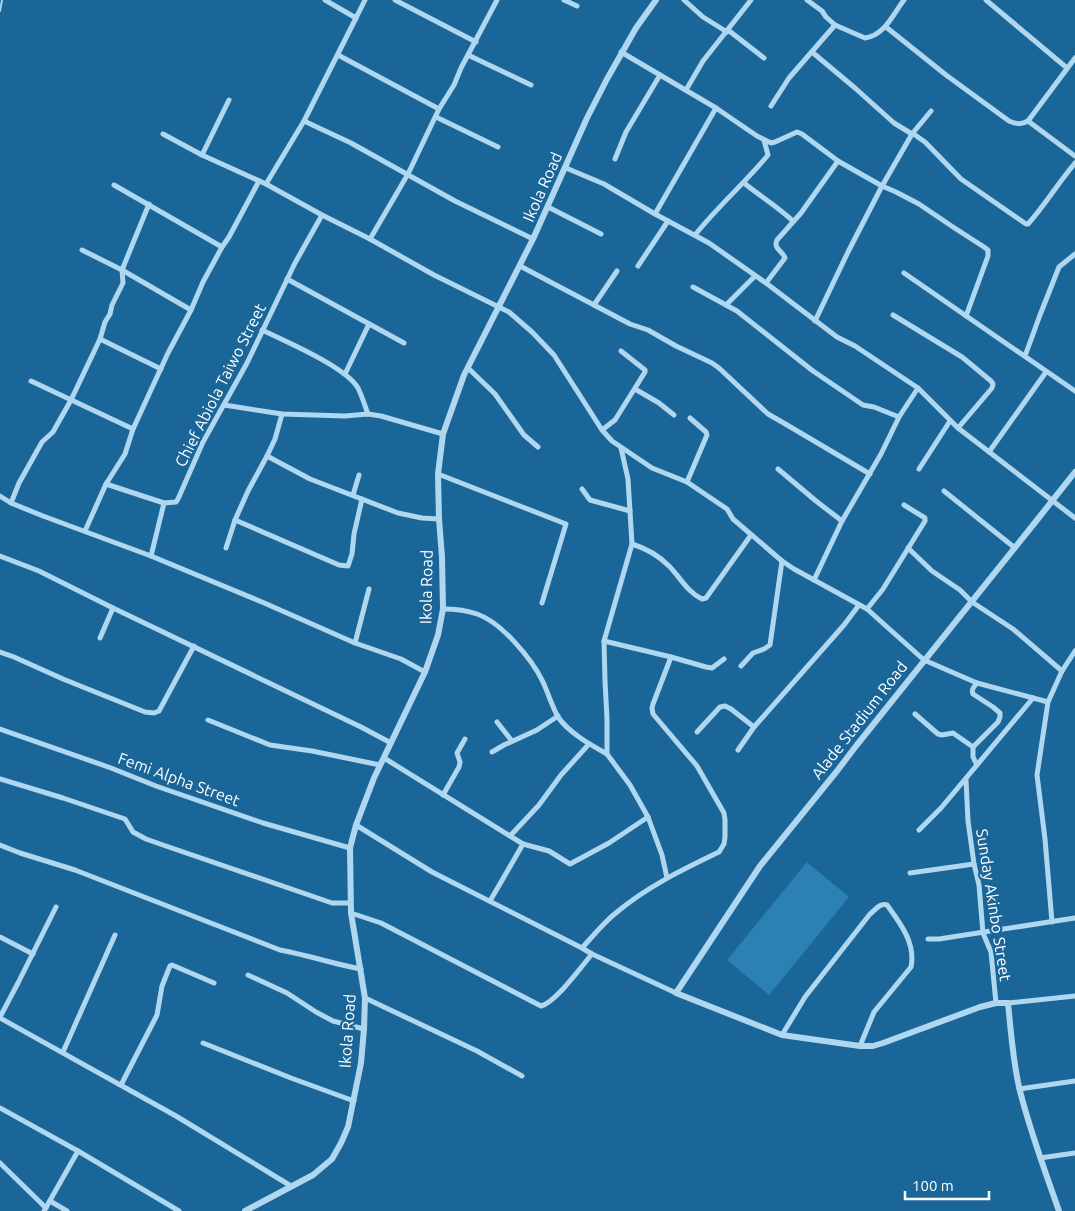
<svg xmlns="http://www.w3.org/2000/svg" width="1075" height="1211" viewBox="0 0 1075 1211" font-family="Ubuntu,sans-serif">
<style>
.green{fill:#2b80b4}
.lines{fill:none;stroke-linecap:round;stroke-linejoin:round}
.stream{stroke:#a3d5f2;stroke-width:2}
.minor{stroke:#b0d7f0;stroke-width:5}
.tertiary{stroke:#b0d7f0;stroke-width:6}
.labels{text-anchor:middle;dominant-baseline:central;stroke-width:4.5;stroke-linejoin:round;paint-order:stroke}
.street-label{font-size:16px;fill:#fff;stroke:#1b6698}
</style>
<rect width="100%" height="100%" fill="#1b6698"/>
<!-- green -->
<path class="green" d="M807,862l42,35 -80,98 -42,-35z"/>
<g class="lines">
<!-- stream -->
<path class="stream" d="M0,11l2,-11"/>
<!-- minor -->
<g class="minor">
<path d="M395,0l81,42"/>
<path d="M564,0l13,6"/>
<path d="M684,0l19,17 24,15"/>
<path d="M807,0l15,11 4,6 9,8 30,13c20,-3 28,-24 39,-38"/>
<path d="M986,0l81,68"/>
<path d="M356,18l9,-18"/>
<path d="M886,27l60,48 63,46c7,3 12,4 19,0l47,-63"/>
<path d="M728,30l36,28"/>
<path d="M621,52l95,56 41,28 14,7 4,-1 22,-10 5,2 36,27 44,25 14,6 23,12 34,23 31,20 4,3v6l-22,60"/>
<path d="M812,52l43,36 39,35 18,11 3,1 10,7 36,37 65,45h2c17,-19 30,-41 47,-61"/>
<path d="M338,55l101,54"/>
<path d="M468,55l63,30"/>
<path d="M686,90l17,-29 48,-61"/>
<path d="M771,106l18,-28 46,-53"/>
<path d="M436,117l62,30"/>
<path d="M304,121l47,22 104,58 78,38"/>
<path d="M1028,121l47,35"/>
<path d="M163,134l39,21 64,29 56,31 48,24 64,36 75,37 23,20 22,23 48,75 10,11 40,27 35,14 40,27 6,10 49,42 12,8 73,40 57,51 53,23 71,19 -11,73 8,64 7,83"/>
<path d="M202,155l27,-55"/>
<path d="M615,159l11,-27 34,-57"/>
<path d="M566,168l38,16 51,30 54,29 57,40 71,54 18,9 63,42 40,40 117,90"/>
<path d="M744,183c16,13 34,24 49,38"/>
<path d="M266,184l38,-63 52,-103 -31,-18"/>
<path d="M114,185l108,62"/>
<path d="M548,207l53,27"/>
<path d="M655,214l61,-106"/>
<path d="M695,235c23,-29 50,-52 73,-80l-4,-15"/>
<path d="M370,239l38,-65 31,-65 15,-24 7,-17 36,-68"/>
<path d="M82,250l40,20 69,40"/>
<path d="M520,266l110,58 18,6 28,16 36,17 7,5 49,46 14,8 88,52"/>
<path d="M638,266l30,-45"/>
<path d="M904,273l171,118"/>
<path d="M287,279l117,64"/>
<path d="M766,283l19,-25c-2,-7 -12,-9 -8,-18l24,-27 37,-52"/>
<path d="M693,287l44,24 76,60 50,34 11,2 25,10"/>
<path d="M594,305l23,-34"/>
<path d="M726,305l29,-29"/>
<path d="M893,315l69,42 29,24 2,3 -1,4 -34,40"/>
<path d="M815,321l33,-69 34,-66 30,-52 19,-23"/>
<path d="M262,330c23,11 84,37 96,58 4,8 7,18 10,26"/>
<path d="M100,339l61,30"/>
<path d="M1025,356l15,-41 19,-48 16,-13"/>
<path d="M468,368l27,26 29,41 14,12"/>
<path d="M345,374l24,-50"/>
<path d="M31,381l102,48"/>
<path d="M635,389l24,14 15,12"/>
<path d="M224,405l58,9 63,2 23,-2 13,2 62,18"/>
<path d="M602,430l13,-10 30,-48v-2l-24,-19"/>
<path d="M621,448l7,31 4,65c13,4 27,12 37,22 11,11 18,26 33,33l4,-1 45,-63"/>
<path d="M989,452l57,-80"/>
<path d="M267,456l43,23 88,34 24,5 17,1"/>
<path d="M778,469l38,32 26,20"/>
<path d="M919,469l31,-48"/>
<path d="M438,474l128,50 -24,79"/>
<path d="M687,482l20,-47 -1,-3 -16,-14"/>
<path d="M106,484l58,19 12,-1 2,-3 25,-57 44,-79 48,-100 27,-48"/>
<path d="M582,489l8,11 40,11"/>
<path d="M944,491l71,57"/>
<path d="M353,495l6,-20"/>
<path d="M0,496l11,7 32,13 108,40 111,46 93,41 46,16 24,13"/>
<path d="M11,503l8,-20 23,-41 11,-10 18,-32 29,-61 5,-17 5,-8 2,-9 11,-22 -1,-13 27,-66"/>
<path d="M235,520l104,45 9,1 4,-12 2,-20 8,-35"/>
<path d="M85,531l21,-47 19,-30 8,-25 35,-76 23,-43 12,-28 19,-35 7,-10 30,-56"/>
<path d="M632,544l-28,97 1,40 2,38v35l23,31 18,32 14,38 5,23"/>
<path d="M226,548l9,-28 13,-29 19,-35 8,-17 7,-25"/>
<path d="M908,548l24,23 28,19 12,12 41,27 49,42"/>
<path d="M0,556l39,15 74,37 248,119 30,16"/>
<path d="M151,556l13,-53"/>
<path d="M814,580l28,-59 39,-67 18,-37 19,-29"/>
<path d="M443,609c11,0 23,1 34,5 24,8 55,45 66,68 5,11 9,24 15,35 11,16 33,28 49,37"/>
<path d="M867,609l16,-20 42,-68v-3l-21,-13"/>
<path d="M100,638l13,-30"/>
<path d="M604,641l67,16 35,10 6,1 12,-9"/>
<path d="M355,643l14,-54"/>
<path d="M0,652l14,5 49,22 82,33 9,1 5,-2 35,-65"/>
<path d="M741,666l12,-13 11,-4 6,-4 12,-84"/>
<path d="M1048,702l14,-31 13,-20"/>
<path d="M915,714l23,20 4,1 11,-2 20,14v10l4,8"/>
<path d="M208,720l62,25 42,6 68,14"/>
<path d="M497,722l15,19"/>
<path d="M0,729l111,39 45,18 107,37 87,25"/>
<path d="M697,732l23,-25 5,-1 6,3 23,18"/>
<path d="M973,747l25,-25 2,-5v-4l-7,-6 -20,-13c-2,-5 1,-7 4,-11"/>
<path d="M738,750l16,-23 90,-102 15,-20"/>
<path d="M492,752l12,-7 33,-15 21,-14"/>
<path d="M384,758l139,86 26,7 21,13 39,-21 39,-26"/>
<path d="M0,779l63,19 62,21 8,13 13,7 17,6 169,58h18"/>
<path d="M966,780l2,41 6,43 5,21 4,48 8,19 5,51"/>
<path d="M443,795l16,-28 1,-5 -3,-9 8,-14"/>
<path d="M356,825l76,47 150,76 10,6 84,39"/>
<path d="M919,830l22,-22 92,-110"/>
<path d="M510,836l29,-31 22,-30 28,-31"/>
<path d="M0,845l20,8 55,17 205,80c27,5 54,14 81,19"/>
<path d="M910,873l64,-9"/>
<path d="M490,901l33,-57"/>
<path d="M351,913l30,10 160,83c15,-4 40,-39 51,-52"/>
<path d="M0,937l33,17"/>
<path d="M928,939h11l136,-21"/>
<path d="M582,948c11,-12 22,-26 35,-36 31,-26 67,-43 102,-60l5,-8 1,-7v-17l-1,-7 -27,-47 -44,-52 -1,-6 1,-4 18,-47"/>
<path d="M248,975l39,18 29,19 17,9 31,8"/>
<path d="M365,998l112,53 45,25"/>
<path d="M1008,1003l67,-7"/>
<path d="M0,1017l18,-34 38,-76"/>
<path d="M0,1018l176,98 115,70"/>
<path d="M782,1035l23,-38 65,-83c6,-5 10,-11 17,-9 13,18 29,38 24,62l-37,45 -14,34"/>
<path d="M203,1043l88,35 63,23"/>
<path d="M63,1052l52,-117"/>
<path d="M121,1085l36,-70 5,-29 8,-20 2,-1 42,18"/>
<path d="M1019,1089l56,-8"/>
<path d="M0,1108l78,43 101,60"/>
<path d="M1040,1158l35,-5"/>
<path d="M0,1163l46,45"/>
<path d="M50,1201l17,10"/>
<path d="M44,1211l34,-60"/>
</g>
<!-- tertiary -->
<g class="tertiary">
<path d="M245,1211l68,-36 19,-16 9,-16 7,-16 13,-64 3,-34 1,-31 -14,-85 -1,-65 6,-23 18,-47 51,-106 13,-37 5,-26 -1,-52 -3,-38 -1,-45 5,-40 21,-59 69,-136 54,-121 20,-39 29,-51 20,-28"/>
<path d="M1059,1211c-14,-40 -29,-80 -39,-120 -7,-28 -9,-59 -12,-88h-12l-16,4 -97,36 -10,3h-13l-78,-11 -106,-42 84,-127 77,-95 19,-25 181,-226 38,-48"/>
</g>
</g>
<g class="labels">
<!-- street labels -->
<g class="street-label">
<text transform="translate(542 187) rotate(-66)">Ikola Road</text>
<text transform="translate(220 385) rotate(-63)">Chief Abiola Taiwo Street</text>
<text transform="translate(426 587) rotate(-89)">Ikola Road</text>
<text transform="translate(859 720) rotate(-52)">Alade Stadium Road</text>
<text transform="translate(179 779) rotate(20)">Femi Alpha Street</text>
<text transform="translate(994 905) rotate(81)">Sunday Akinbo Street</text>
<text transform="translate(347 1031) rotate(-86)">Ikola Road</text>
</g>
</g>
<!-- scale -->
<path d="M905 1191v8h84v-8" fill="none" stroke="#ffffff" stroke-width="2.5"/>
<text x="912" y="1191" font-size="15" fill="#ffffff" stroke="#1b6698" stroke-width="4" paint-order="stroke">100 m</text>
</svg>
